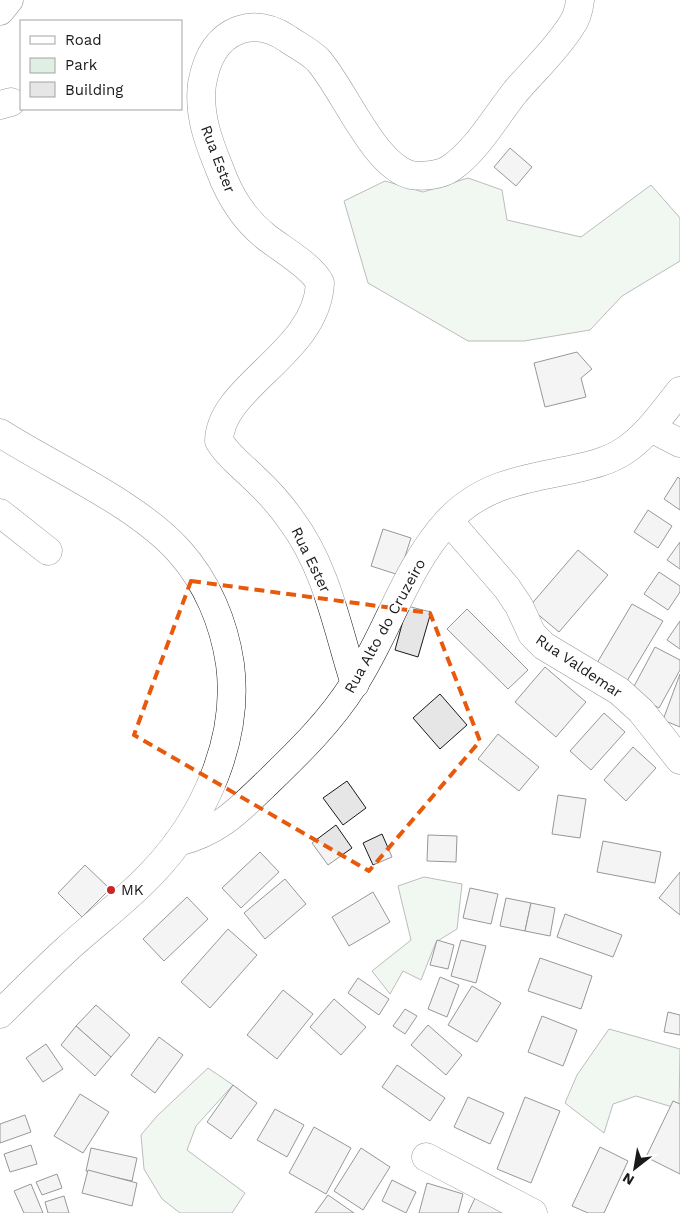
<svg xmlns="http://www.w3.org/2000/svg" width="680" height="1213" viewBox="0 0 680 1213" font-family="'Work Sans',sans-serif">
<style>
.green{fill:#e0efe3;stroke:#6a6a6a}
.building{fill:#e6e6e6;stroke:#1a1a1a}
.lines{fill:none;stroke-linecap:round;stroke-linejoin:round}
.minor-casing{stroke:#1a1a1a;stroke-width:29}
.tertiary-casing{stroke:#1a1a1a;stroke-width:29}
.minor{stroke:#fff;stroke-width:28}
.tertiary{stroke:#fff;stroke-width:28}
.marked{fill:none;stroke:#e8590c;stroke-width:4;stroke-dasharray:10 6;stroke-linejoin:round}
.poi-dot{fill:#c62828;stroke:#fff;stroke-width:2}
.labels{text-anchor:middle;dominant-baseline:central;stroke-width:4;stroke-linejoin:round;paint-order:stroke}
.street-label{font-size:15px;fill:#1a1a1a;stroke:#fff}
.poi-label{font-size:15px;fill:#1a1a1a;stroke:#fff;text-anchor:start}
</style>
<rect width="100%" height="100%" fill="#fff"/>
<!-- green -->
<g class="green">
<path d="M468,178l34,12 5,30 74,17 70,-52 29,33v43l-58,35 -32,34 -66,11h-56l-100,-58 -24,-82 41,-20 38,11z"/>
<path d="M424,877l38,7 -5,45 -21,13 -15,38 -18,-9 -13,23 -18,-23 39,-31 -13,-54z"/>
<path d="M609,1029l71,20 -1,60 -43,-13 -23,8 -9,29 -39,-30 12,-28z"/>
<path d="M208,1068l25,17 -37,41 -9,24 58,43 -13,20h-52l-18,-14 -18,-30 -3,-34 17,-20z"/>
</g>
<!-- building -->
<g class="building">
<path d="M510,148l22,19 -16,19 -22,-19z"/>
<path d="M577,352l15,17 -11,9 5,19 -41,10 -11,-44z"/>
<path d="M678,477l2,2v31l-16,-11z"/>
<path d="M648,510l24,16 -14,22 -24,-16z"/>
<path d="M383,529l28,9 -12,37 -28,-9z"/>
<path d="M680,542v27l-13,-9z"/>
<path d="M578,550l30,25 -49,57 -30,-25z"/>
<path d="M659,572l21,14v6l-12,18 -24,-16z"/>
<path d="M632,604l31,17 -36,60 -30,-18z"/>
<path d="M407,606l24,6 -13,45 -23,-7z"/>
<path d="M467,609l61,61 -20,19 -61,-60z"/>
<path d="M680,621v28l-13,-9z"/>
<path d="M655,647l25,13v10l-21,38 -28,-16z"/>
<path d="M545,667l41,35 -30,35 -41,-35z"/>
<path d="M680,674v53l-17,-7z"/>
<path d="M440,694l27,31 -27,24 -27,-31z"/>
<path d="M604,713l21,19 -34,38 -21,-19z"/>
<path d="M498,734l41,33 -20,24 -41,-32z"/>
<path d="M633,747l23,21 -30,33 -22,-21z"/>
<path d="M347,781l19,27 -23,17 -20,-27z"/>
<path d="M558,795l28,4 -6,39 -28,-4z"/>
<path d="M336,825l16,23 -24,17 -16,-22z"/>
<path d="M382,834l10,23 -19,8 -10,-22z"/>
<path d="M428,835l29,1 -1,26 -29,-1z"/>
<path d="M603,841l58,11 -6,31 -58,-11z"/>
<path d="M260,852l19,20 -38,36 -19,-20z"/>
<path d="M85,865l25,24 -28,28 -24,-24z"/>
<path d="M680,872v43l-21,-17z"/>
<path d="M285,879l21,25 -41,35 -21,-26z"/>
<path d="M470,888l28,6 -7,30 -28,-6z"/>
<path d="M373,892l17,30 -41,24 -17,-29z"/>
<path d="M187,897l21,22 -44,42 -21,-22z"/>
<path d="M506,898l25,5 -6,28 -25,-5z"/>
<path d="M531,903l24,5 -5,28 -25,-5z"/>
<path d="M565,914l57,21 -9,22 -56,-20z"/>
<path d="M228,929l29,26 -47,53 -29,-26z"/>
<path d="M437,940l17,5 -6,24 -18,-4z"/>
<path d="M461,940l25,6 -10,37 -25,-7z"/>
<path d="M540,958l52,18 -11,33 -53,-18z"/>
<path d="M440,977l19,8 -12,32 -19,-8z"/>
<path d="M358,978l31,21 -10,16 -31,-22z"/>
<path d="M472,986l29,17 -24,39 -29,-17z"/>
<path d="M283,990l30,24 -36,45 -30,-24z"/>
<path d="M334,999l32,28 -25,28 -31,-28z"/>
<path d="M96,1005l34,30 -19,22 -35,-31z"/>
<path d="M405,1009l12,7 -12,18 -12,-8z"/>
<path d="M668,1012l12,3v20l-16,-3z"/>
<path d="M542,1016l35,14 -14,36 -35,-14z"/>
<path d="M428,1025l34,30 -16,20 -35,-30z"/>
<path d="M76,1026l35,31 -16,19 -34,-31z"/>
<path d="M159,1037l24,18 -28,38 -24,-18z"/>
<path d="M46,1044l17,25 -20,13 -17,-24z"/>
<path d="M397,1065l48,33 -15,23 -48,-34z"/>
<path d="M233,1085l24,18 -26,36 -24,-17z"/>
<path d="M80,1094l29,18 -26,41 -29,-17z"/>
<path d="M468,1097l36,16 -14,31 -36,-17z"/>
<path d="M525,1097l35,14 -29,72 -34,-14z"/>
<path d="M673,1101l7,3v70l-34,-17z"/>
<path d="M275,1109l29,16 -17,32 -30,-17z"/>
<path d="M25,1115l6,17 -31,11v-19z"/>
<path d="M314,1127l37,21 -25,46 -37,-21z"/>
<path d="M31,1145l6,19 -27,8 -6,-18z"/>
<path d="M600,1147l28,14 -24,52h-16l-16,-7z"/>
<path d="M91,1148l46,10 -5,23 -46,-10z"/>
<path d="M361,1148l29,19 -27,43 -29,-19z"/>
<path d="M88,1170l49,13 -5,23 -50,-13z"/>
<path d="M57,1174l5,14 -20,7 -6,-13z"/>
<path d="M392,1180l24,12 -10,21 -24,-12z"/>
<path d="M427,1183l36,11 -5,19h-39z"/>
<path d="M31,1184l12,29h-19l-10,-22z"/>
<path d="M328,1195l26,18h-39z"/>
<path d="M64,1196l5,17h-21l-3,-11z"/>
<path d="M475,1198l27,14v1h-34z"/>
</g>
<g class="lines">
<defs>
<g id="minor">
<path d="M0,11l9,-11"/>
<path d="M0,105l11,-3"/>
<path d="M651,428l29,15"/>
<path d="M0,513l48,38"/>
<path d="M449,521l58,67 12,18 13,28 12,12 75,45 22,20 39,49"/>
<path d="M355,684c-18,-56 -28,-116 -64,-164 -11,-16 -24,-30 -38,-43 -12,-12 -25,-21 -34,-36 1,-55 98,-88 101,-158 -8,-17 -39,-34 -55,-47 -22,-18 -35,-39 -45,-66 -11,-27 -22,-55 -18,-86 4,-23 13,-45 37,-54 17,-6 34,-1 49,9 10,7 21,12 30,21 26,29 55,105 93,115 12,2 30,0 40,-7 27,-19 44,-51 65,-77 18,-21 40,-41 55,-65 6,-8 8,-16 9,-26"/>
<path d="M178,842c40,-10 60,-31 89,-59 32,-31 63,-61 87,-99 34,-52 51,-116 94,-163 36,-38 78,-42 126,-52 18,-4 35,-8 50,-18 23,-15 39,-39 56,-60"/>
<path d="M426,1157l107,56"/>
</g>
<path id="tertiary" d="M0,433c55,35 137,71 179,118 28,31 45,72 51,113 10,76 -26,155 -78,209 -26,28 -57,50 -85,76 -23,21 -45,43 -67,65"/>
</defs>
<!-- minor casing -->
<use href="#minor" class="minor-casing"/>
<!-- tertiary casing -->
<use href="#tertiary" class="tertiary-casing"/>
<!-- minor -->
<use href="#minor" class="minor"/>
<!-- tertiary -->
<use href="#tertiary" class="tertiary"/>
</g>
<!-- marked area -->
<path d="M0 0H680V1213H0ZM191,581l239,32 50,128 -111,130 -235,-136z" fill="#fff" fill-opacity=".55" fill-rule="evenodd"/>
<path class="marked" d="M191,581l239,32 50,128 -111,130 -235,-136z"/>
<!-- markers -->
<circle class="poi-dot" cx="111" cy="890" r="5"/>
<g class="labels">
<!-- street labels -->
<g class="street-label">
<text transform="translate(218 159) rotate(69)">Rua Ester</text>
<text transform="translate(311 560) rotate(64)">Rua Ester</text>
<text transform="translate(385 626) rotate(-61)">Rua Alto do Cruzeiro</text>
<text transform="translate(579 666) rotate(34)">Rua Valdemar</text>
</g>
<!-- poi labels -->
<g class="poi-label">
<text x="121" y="890">MK</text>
</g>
</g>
<!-- legend -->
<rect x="20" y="20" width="162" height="90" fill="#ffffff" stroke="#a3a3a3"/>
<rect x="30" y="36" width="25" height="8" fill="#ffffff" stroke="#a3a3a3"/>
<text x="65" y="45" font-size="15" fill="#1a1a1a">Road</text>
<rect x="30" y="58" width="25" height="15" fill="#e0efe3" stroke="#a3a3a3"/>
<text x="65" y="70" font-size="15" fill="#1a1a1a">Park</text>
<rect x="30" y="82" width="25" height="15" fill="#e6e6e6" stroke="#a3a3a3"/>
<text x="65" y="95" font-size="15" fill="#1a1a1a">Building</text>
<!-- north arrow -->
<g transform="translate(635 1168) rotate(211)" stroke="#ffffff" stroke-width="4" paint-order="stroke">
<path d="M0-4L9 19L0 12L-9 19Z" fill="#1a1a1a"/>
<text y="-8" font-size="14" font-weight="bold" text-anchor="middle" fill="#1a1a1a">N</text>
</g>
</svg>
